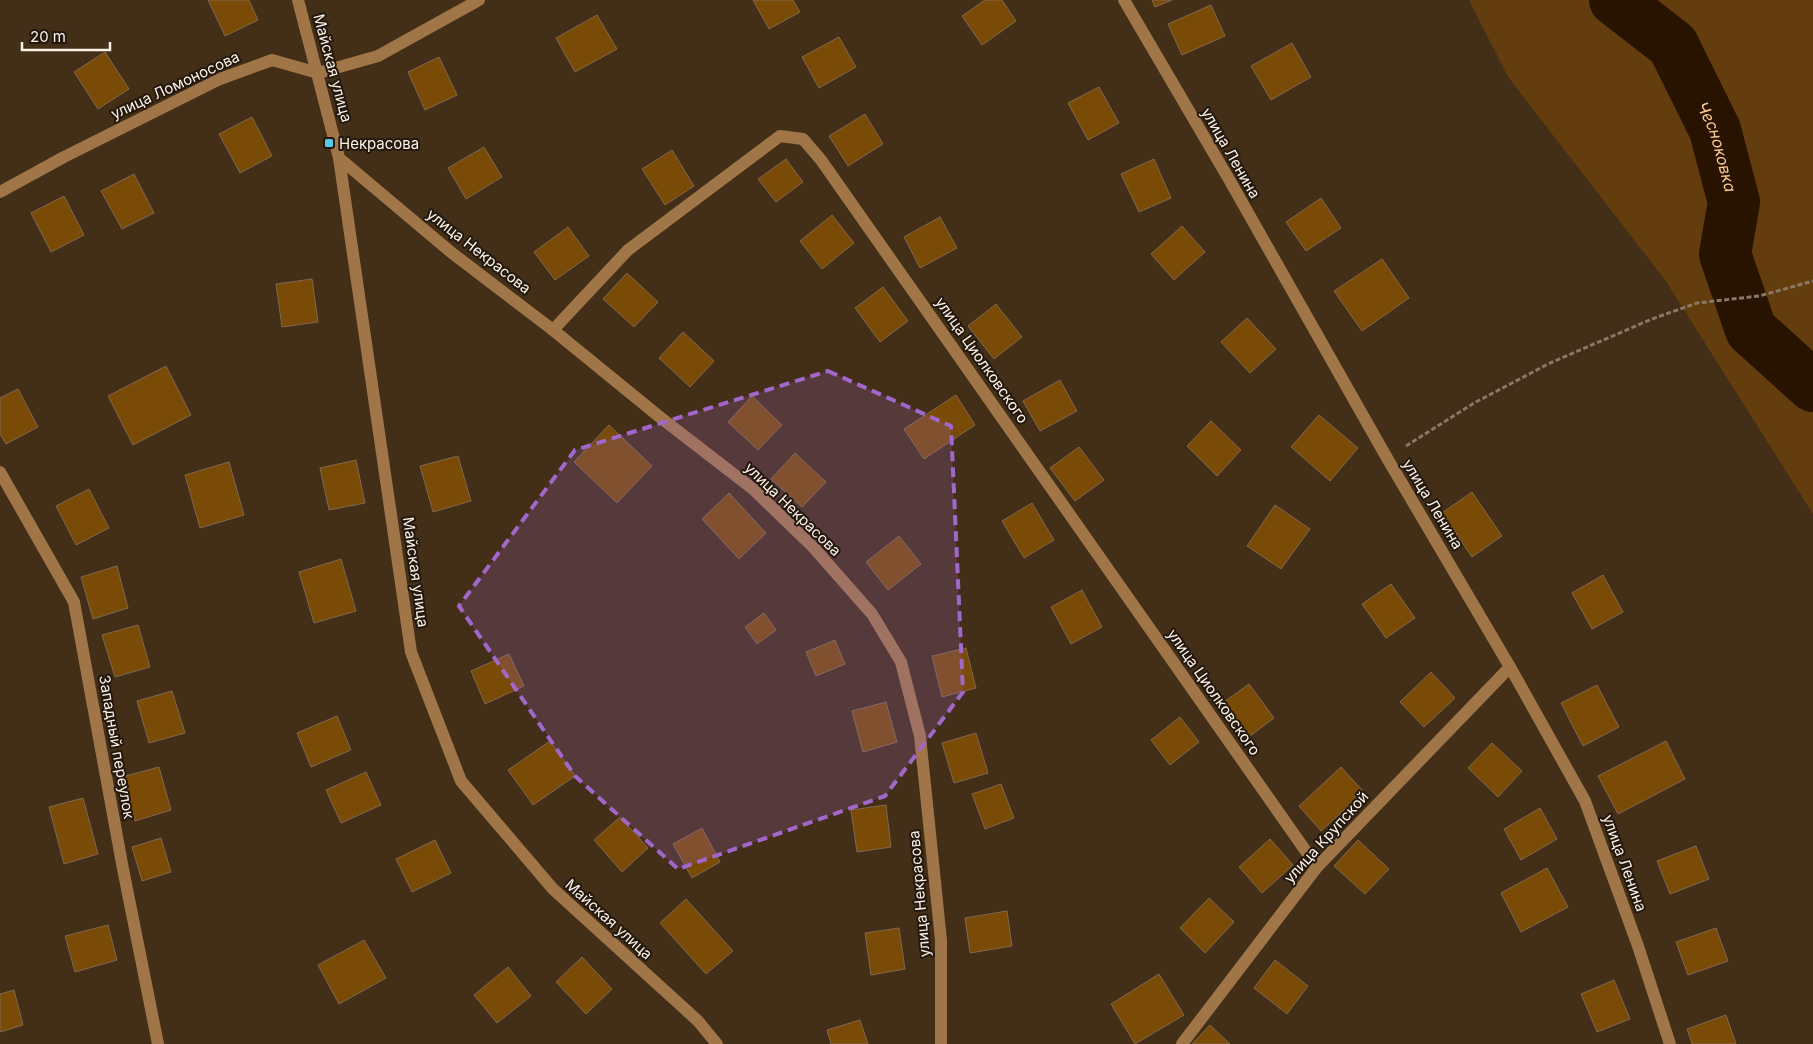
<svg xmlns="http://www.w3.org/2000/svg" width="1813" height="1044" viewBox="0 0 1813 1044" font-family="Inter,sans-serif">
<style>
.green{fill:#633d0d}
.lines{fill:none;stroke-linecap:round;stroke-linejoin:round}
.river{stroke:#271300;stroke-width:52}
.building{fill:#7a4a07;stroke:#816850}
.path{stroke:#897865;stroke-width:3;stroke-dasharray:5 2.5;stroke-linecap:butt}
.minor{stroke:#a07548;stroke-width:12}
.marked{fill:#a267cb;fill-opacity:0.2;stroke:#a267cb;stroke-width:4;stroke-dasharray:10 6;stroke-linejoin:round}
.poi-dot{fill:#58c8e4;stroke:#22180e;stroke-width:2}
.labels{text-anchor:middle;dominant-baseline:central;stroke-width:4;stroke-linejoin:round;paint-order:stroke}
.street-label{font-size:15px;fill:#fdf2e7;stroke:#22180e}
.poi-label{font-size:15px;fill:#fdf2e7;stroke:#22180e;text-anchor:start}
.water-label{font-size:16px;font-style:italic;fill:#feca94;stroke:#22180e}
</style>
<rect width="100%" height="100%" fill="#432e17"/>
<!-- green -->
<path class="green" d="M1469,0h344v514l-148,-234 -157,-203z"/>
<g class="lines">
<!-- river -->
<path class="river" id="s1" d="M1615,0l58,45 42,85 19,72 -9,52 26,76 62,56"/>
</g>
<!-- building -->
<g class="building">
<path d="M208,0h41l9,20 -33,16z"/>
<path d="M753,0h40l7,12 -31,17z"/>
<path d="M985,0h17l14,21 -34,24 -20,-29z"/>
<path d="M1152,0h20l-17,7z"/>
<path d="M1211,5l14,31 -43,19 -14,-31z"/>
<path d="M597,15l20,34 -42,23 -19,-34z"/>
<path d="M839,37l17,30 -37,21 -17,-31z"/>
<path d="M1292,43l19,34 -40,23 -20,-34z"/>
<path d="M105,52l24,37 -31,20 -24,-37z"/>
<path d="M439,57l18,38 -32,15 -17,-38z"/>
<path d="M1099,87l20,36 -31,17 -20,-37z"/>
<path d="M865,114l18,30 -35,22 -19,-30z"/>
<path d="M252,117l20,39 -32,17 -21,-39z"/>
<path d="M484,147l18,30 -36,22 -18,-31z"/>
<path d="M672,150l22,36 -29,19 -23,-36z"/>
<path d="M786,159l17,23 -27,20 -18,-23z"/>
<path d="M1154,159l17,39 -32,14 -18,-38z"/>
<path d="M134,174l20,39 -32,16 -21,-38z"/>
<path d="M64,196l20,39 -33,17 -20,-39z"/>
<path d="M1321,198l20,30 -35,23 -20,-29z"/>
<path d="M832,215l22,28 -32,26 -22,-28z"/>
<path d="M940,217l17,31 -37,20 -16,-31z"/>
<path d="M1182,226l23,26 -31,28 -23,-26z"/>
<path d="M568,227l21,29 -34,24 -21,-28z"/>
<path d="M1382,259l27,39 -47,33 -28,-40z"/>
<path d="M627,273l31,29 -24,25 -31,-28z"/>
<path d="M312,279l6,43 -36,5 -6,-43z"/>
<path d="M883,287l25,34 -28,21 -25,-34z"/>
<path d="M996,304l26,33 -28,22 -26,-33z"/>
<path d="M1247,318l29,31 -26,24 -29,-31z"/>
<path d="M683,332l31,29 -24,26 -31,-29z"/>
<path d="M166,366l25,49 -58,30 -25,-49z"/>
<path d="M1060,380l17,31 -37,20 -17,-30z"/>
<path d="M18,389l20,38 -32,17 -6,-10v-36z"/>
<path d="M956,395l19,30 -51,34 -20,-30z"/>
<path d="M752,396l30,29 -24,25 -30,-28z"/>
<path d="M1319,415l39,33 -28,33 -39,-34z"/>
<path d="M1211,421l30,29 -24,26 -30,-30z"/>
<path d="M609,425l43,41 -35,37 -43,-41z"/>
<path d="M1079,447l25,33 -29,21 -25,-33z"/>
<path d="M795,453l31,29 -24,25 -31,-28z"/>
<path d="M458,456l13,45 -38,11 -13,-46z"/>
<path d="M356,460l9,43 -36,7 -9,-42z"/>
<path d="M229,462l15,53 -44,13 -15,-53z"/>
<path d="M89,489l20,39 -33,17 -20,-39z"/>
<path d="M1472,492l30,44 -30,21 -30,-44z"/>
<path d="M729,493l37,40 -27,26 -37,-40z"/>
<path d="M1032,503l22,37 -30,18 -22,-37z"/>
<path d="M1275,505l35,24 -29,40 -34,-23z"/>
<path d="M899,536l22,28 -33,26 -22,-28z"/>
<path d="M341,559l15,52 -42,12 -15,-51z"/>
<path d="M117,566l11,42 -35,11 -12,-42z"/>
<path d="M1603,575l20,37 -31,17 -20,-36z"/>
<path d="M1391,584l24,34 -29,20 -24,-34z"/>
<path d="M1082,590l20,37 -31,17 -20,-37z"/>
<path d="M764,613l12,17 -19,14 -12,-17z"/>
<path d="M138,625l12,42 -35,10 -13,-42z"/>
<path d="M835,640l10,24 -29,12 -10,-24z"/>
<path d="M966,648l10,40 -34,9 -10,-41z"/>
<path d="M509,654l15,32 -39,18 -14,-33z"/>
<path d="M1431,672l24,26 -31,29 -24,-25z"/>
<path d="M1249,684l25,34 -28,21 -26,-34z"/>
<path d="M1597,685l22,42 -36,19 -22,-43z"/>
<path d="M172,691l13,42 -36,10 -12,-42z"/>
<path d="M886,702l11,40 -34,10 -11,-41z"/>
<path d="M337,716l14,34 -40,17 -14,-34z"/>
<path d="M1180,717l19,25 -29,23 -19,-25z"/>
<path d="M976,733l12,40 -34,10 -12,-40z"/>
<path d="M550,741l25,35 -42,29 -25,-35z"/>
<path d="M1666,741l19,38 -67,35 -20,-38z"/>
<path d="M1492,743l30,28 -24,26 -30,-29z"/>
<path d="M159,767l12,43 -36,11 -13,-44z"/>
<path d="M1341,767l23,25 -43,39 -22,-25z"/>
<path d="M366,772l15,33 -40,18 -15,-33z"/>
<path d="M1001,784l13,34 -29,11 -13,-35z"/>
<path d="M83,798l15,56 -34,10 -15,-57z"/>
<path d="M886,805l5,42 -34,5 -6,-42z"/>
<path d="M1540,808l17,31 -36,21 -17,-31z"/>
<path d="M620,817l28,31 -26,24 -28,-32z"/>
<path d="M702,828l18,34 -28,16 -19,-34z"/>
<path d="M161,838l10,34 -29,9 -10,-34z"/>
<path d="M1270,839l23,26 -31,28 -23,-26z"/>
<path d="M435,840l16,33 -39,19 -16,-33z"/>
<path d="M1358,840l31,29 -24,25 -31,-28z"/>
<path d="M1696,846l13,33 -39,15 -13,-33z"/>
<path d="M1547,868l21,39 -47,25 -20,-39z"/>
<path d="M1209,898l25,24 -29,31 -25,-25z"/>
<path d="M686,899l47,52 -27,23 -46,-51z"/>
<path d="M1007,911l5,35 -42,7 -5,-35z"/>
<path d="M108,925l9,35 -42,12 -10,-36z"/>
<path d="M899,928l6,41 -34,6 -6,-42z"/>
<path d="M1716,928l12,33 -40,14 -12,-33z"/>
<path d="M364,940l22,38 -47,26 -21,-39z"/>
<path d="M582,957l30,32 -26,25 -30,-32z"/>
<path d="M1275,960l33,26 -21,28 -33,-26z"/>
<path d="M508,967l23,29 -34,27 -23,-28z"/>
<path d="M1159,974l25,41 -49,29 -24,-40z"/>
<path d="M1614,980l16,39 -33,13 -16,-38z"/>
<path d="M14,990l9,35 -23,7v-38z"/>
<path d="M1726,1015l10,29h-44l-5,-15z"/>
<path d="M860,1020l8,24h-37l-4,-14z"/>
<path d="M1210,1025l20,19h-38z"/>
</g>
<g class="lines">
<!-- path -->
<path class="path" d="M1406,446l68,-43 76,-40 102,-44 45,-16 62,-7 54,-15"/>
<!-- minor -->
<g class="minor">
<path d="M298,0l41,158 72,494 50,129 92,108 145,132 19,23"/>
<path d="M1124,0l106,181 157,277 123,209 75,134 53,145 32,98"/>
<path d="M339,158l113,95 101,77 108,88 92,71 61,59 58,66 29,48 19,74 21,204v104"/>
<path d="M0,192l64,-35 156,-78 52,-19 46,13 60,-17 101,-56"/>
<path d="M553,330l75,-80 152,-114 23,3 18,21 496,707"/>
<path d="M0,472l74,130 49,267 35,175"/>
<path d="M1182,1044l135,-177 193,-200"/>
</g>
</g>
<!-- marked area -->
<path class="marked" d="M828,371l123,55 12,266 -78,104 -207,73 -103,-93 -116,-170 116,-156z"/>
<!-- markers -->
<rect class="poi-dot" x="324" y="138" width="10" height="10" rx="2.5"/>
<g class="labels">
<!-- street labels -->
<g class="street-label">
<text transform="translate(333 68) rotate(75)">Майская улица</text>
<text transform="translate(175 85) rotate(-25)">улица Ломоносова</text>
<text transform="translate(1231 153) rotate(60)">улица Ленина</text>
<text transform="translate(479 251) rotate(38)">улица Некрасова</text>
<text transform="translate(982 360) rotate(55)">улица Циолковского</text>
<text transform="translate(1433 504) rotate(59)">улица Ленина</text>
<text transform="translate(793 509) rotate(44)">улица Некрасова</text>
<text transform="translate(416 572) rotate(82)">Майская улица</text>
<text transform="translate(1214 692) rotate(55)">улица Циолковского</text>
<text transform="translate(117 747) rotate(80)">Западный переулок</text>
<text transform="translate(1326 837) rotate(-48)">улица Крупской</text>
<text transform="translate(1625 863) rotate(70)">улица Ленина</text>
<text transform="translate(919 894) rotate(-95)">улица Некрасова</text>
<text transform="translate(609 919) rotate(42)">Майская улица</text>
</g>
<!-- poi labels -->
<g class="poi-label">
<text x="339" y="143">Некрасова</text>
</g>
<!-- water labels -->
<g class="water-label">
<text stroke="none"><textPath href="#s1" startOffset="185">Чесноковка</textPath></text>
</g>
</g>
<!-- scale -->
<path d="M22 42v8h88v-8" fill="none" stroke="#fdf2e7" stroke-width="2.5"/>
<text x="30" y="42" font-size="15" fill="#fdf2e7" stroke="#22180e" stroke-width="4" paint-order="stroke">20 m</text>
</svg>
